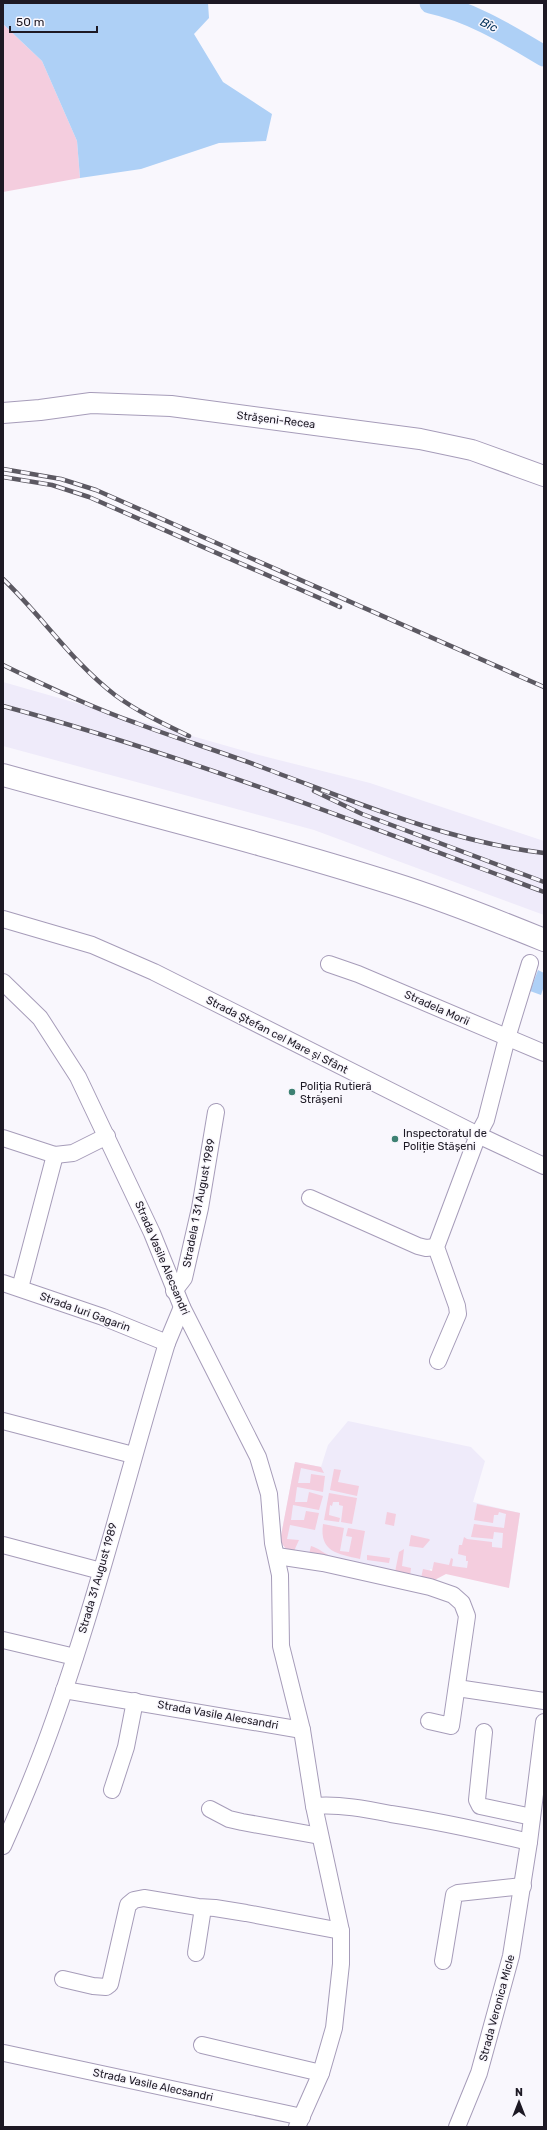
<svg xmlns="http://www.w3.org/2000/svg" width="547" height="2130" viewBox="0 0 547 2130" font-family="Rubik,sans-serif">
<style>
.built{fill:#efebfa}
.green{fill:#f4cdde}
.water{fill:#aed0f6}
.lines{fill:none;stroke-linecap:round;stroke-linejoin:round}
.river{stroke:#aed0f6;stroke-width:21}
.minor-casing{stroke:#a69cb9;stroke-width:18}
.major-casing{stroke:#a69cb9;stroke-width:22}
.highway-casing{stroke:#a69cb9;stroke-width:24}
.minor{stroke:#fff;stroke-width:16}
.major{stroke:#fff;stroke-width:20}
.highway{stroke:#fff;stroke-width:22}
.rail-casing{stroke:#5c5962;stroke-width:4.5}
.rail{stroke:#f9f7fd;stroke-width:3;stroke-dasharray:9;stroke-linecap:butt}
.poi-dot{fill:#3e8173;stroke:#f9f7fd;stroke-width:1.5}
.labels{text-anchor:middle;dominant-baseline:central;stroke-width:3;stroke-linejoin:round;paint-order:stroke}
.street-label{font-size:11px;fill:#1d1924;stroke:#f9f7fd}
.poi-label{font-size:11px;fill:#1d1924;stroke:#f9f7fd;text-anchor:start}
.water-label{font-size:12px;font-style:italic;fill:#012f59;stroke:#f9f7fd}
</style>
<rect width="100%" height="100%" fill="#f9f7fd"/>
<!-- built -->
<g class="built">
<path d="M3,682l252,72 115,29 174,58v74l-230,-85 -311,-84z"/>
<path d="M348,1421l123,26 14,14 -12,41 47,11 -10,70 -80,-14 -3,15 -138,-31 -9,-12 15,-79 26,5 7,-22z"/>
</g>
<!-- green -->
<g class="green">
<path d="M3,24l39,37 35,80 3,37 -77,14z"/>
<path d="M295,1462l26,5 3,6 -23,-5 -3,15h12l1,-9 14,2 -2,16 -26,-5 -2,15h12l2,-10 14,4 -4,14 -26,-5 -2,15h13l2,-9 13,2 -4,17 -25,-5 -3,14 12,1 -5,11 15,3 2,-8c8,2 13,8 22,11l62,15 4,-20 5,-3 -2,17 9,2 -1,8 11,2 2,-9 9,2 2,-9 15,3 2,-7 2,1 -1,7 15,2 1,-7h-2v-5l-8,-2 1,-9h3l2,-8 3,2 25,3v5l10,1 1,-15 -9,-1 -1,7 -22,-2 3,-13 30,4 2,-14 -7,-2 -1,3h-4l-1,8 -19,-3 3,-16 43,9 -11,75 -63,-14 -19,10 -138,-31 -9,-12z"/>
<path d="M334,1469l7,1 -3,12 21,4 -2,10 -27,-6z"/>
<path d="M329,1493l28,5 -5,26 -11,-2 2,-16 -4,-1v-3h-6l-1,4 -2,-1 -1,10 11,3 -1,4 -15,-2z"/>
<path d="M387,1512l9,2 -2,12 -9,-2z"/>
<path d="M323,1524l21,4 -4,23 9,1 3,-15 -6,-1 2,-8 17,3 -5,28c-22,-5 -41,-7 -37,-35z"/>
<path d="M411,1535l18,4 1,1 -7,8 -14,-2z"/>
<path d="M367,1555l23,3 -1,5 -22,-3z"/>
</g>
<!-- water -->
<g class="water">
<path d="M3,3h205l1,15 -15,16 29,48 49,32 -6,27 -47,2 -78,26 -61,9 -3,-37 -35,-80 -39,-37z"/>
<path d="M538,970l6,3v13l-3,9 -11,-4z"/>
</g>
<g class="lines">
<!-- river -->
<path class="river" d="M430,3c42,9 77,31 114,53"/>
<defs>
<g id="minor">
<path d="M3,919l89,26 62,27 324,163 66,31"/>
<path d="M329,964l29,10 186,79"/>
<path d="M3,982l37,36 38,59 74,156 30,74 76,150 11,37 4,49 7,32 1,71 21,84 12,76 27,125v33l-7,64 -13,45 -24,54"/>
<path d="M3,1138l52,17 18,-2 34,-17"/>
<path d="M310,1198l108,48 8,2 10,-1"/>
<path d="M3,1283l100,34 64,26"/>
<path d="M20,1288l35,-133"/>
<path d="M174,1291l10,-13 16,-70 16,-96"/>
<path d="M438,1361l20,-47 -1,-8 -21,-59 42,-112 8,-15 21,-82 23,-75"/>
<path d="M3,1421l130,34"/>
<path d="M3,1545l98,26"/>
<path d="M277,1556l46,7 107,24 23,8 9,8 5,13 -16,110 -22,-5"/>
<path d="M3,1640l72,17"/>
<path d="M457,1688l87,13"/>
<path d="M64,1690l238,40"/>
<path d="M484,1732l-7,68 3,6 52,11"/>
<path d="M112,1790l14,-43 9,-46"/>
<path d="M314,1806c26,-2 52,3 77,8 46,7 92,17 138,28"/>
<path d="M210,1809l19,10 13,3 78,14"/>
<path d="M3,1846c17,-38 33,-76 47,-115 46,-127 78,-259 117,-388l15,-36"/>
<path d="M196,1953l7,-45"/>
<path d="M443,1961l11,-66 4,-2 65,-7"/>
<path d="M63,1979l30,7 13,1 4,-3 18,-79 6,-5 10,-2 54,9 17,1 31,5 95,18"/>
<path d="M202,2045l119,28"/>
<path d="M4,2053l298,64"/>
<path d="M457,2127l22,-54 32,-117 18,-114 15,-120"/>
</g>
<path id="major" d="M3,413l37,-3 51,-7 80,3 249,33 52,11 72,26"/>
<path id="highway" d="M3,775c130,36 262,68 391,109 51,16 101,36 150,56"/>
</defs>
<!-- minor casing -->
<use href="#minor" class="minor-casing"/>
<!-- major casing -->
<use href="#major" class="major-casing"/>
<!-- highway casing -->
<use href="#highway" class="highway-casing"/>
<!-- minor -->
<use href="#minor" class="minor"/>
<!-- major -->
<use href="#major" class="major"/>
<!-- highway -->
<use href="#highway" class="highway"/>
<defs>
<g id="rail">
<path d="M3,469l58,10 35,11 448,197"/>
<path d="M3,477l49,8 37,12 251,110"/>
<path d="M3,579c39,37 69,83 112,116 23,17 49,29 74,41"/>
<path d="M3,665c43,21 87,42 133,58 42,16 86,29 128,45 92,34 182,73 280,85"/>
<path d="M3,706c184,50 362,119 541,186"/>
<path d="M314,791l48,23 182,68"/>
</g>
</defs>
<!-- rail casing -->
<use href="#rail" class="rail-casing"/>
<!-- rail -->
<use href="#rail" class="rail"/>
</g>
<!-- markers -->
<g class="poi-dot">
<circle cx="292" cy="1092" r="4"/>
<circle cx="395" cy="1139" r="4"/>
</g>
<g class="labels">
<!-- street labels -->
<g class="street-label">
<text transform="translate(276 420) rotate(7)">Strășeni-Recea</text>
<text transform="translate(437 1008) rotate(24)">Stradela Morii</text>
<text transform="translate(277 1035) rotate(27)">Strada Ștefan cel Mare și Sfânt</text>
<text transform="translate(199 1203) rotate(-79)">Stradela 1 31 August 1989</text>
<text transform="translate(162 1258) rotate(67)">Strada Vasile Alecsandri</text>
<text transform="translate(85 1312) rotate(20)">Strada Iuri Gagarin</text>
<text transform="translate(98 1578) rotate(-74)">Strada 31 August 1989</text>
<text transform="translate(218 1715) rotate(10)">Strada Vasile Alecsandri</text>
<text transform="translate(497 2008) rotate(-75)">Strada Veronica Micle</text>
<text transform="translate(153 2085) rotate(12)">Strada Vasile Alecsandri</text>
</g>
<!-- poi labels -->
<g class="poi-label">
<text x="300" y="1086">Poliția Rutieră<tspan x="300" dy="13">Strășeni</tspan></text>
<text x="403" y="1133">Inspectoratul de<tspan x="403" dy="13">Poliție Stășeni</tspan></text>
</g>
<!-- water labels -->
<g class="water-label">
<text transform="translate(489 25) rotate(26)">Bîc</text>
</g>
</g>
<!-- border -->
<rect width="547" height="2130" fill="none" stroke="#1d1924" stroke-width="8"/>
<!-- north arrow -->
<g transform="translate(519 2102)" stroke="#f9f7fd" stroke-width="3" paint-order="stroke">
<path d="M0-3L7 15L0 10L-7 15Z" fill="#1d1924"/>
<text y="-6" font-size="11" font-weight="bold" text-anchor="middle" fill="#1d1924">N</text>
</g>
<!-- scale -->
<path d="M10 26v6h87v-6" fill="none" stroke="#1d1924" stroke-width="2"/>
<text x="16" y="26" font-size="12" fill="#1d1924" stroke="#f9f7fd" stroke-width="3" paint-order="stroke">50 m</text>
</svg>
